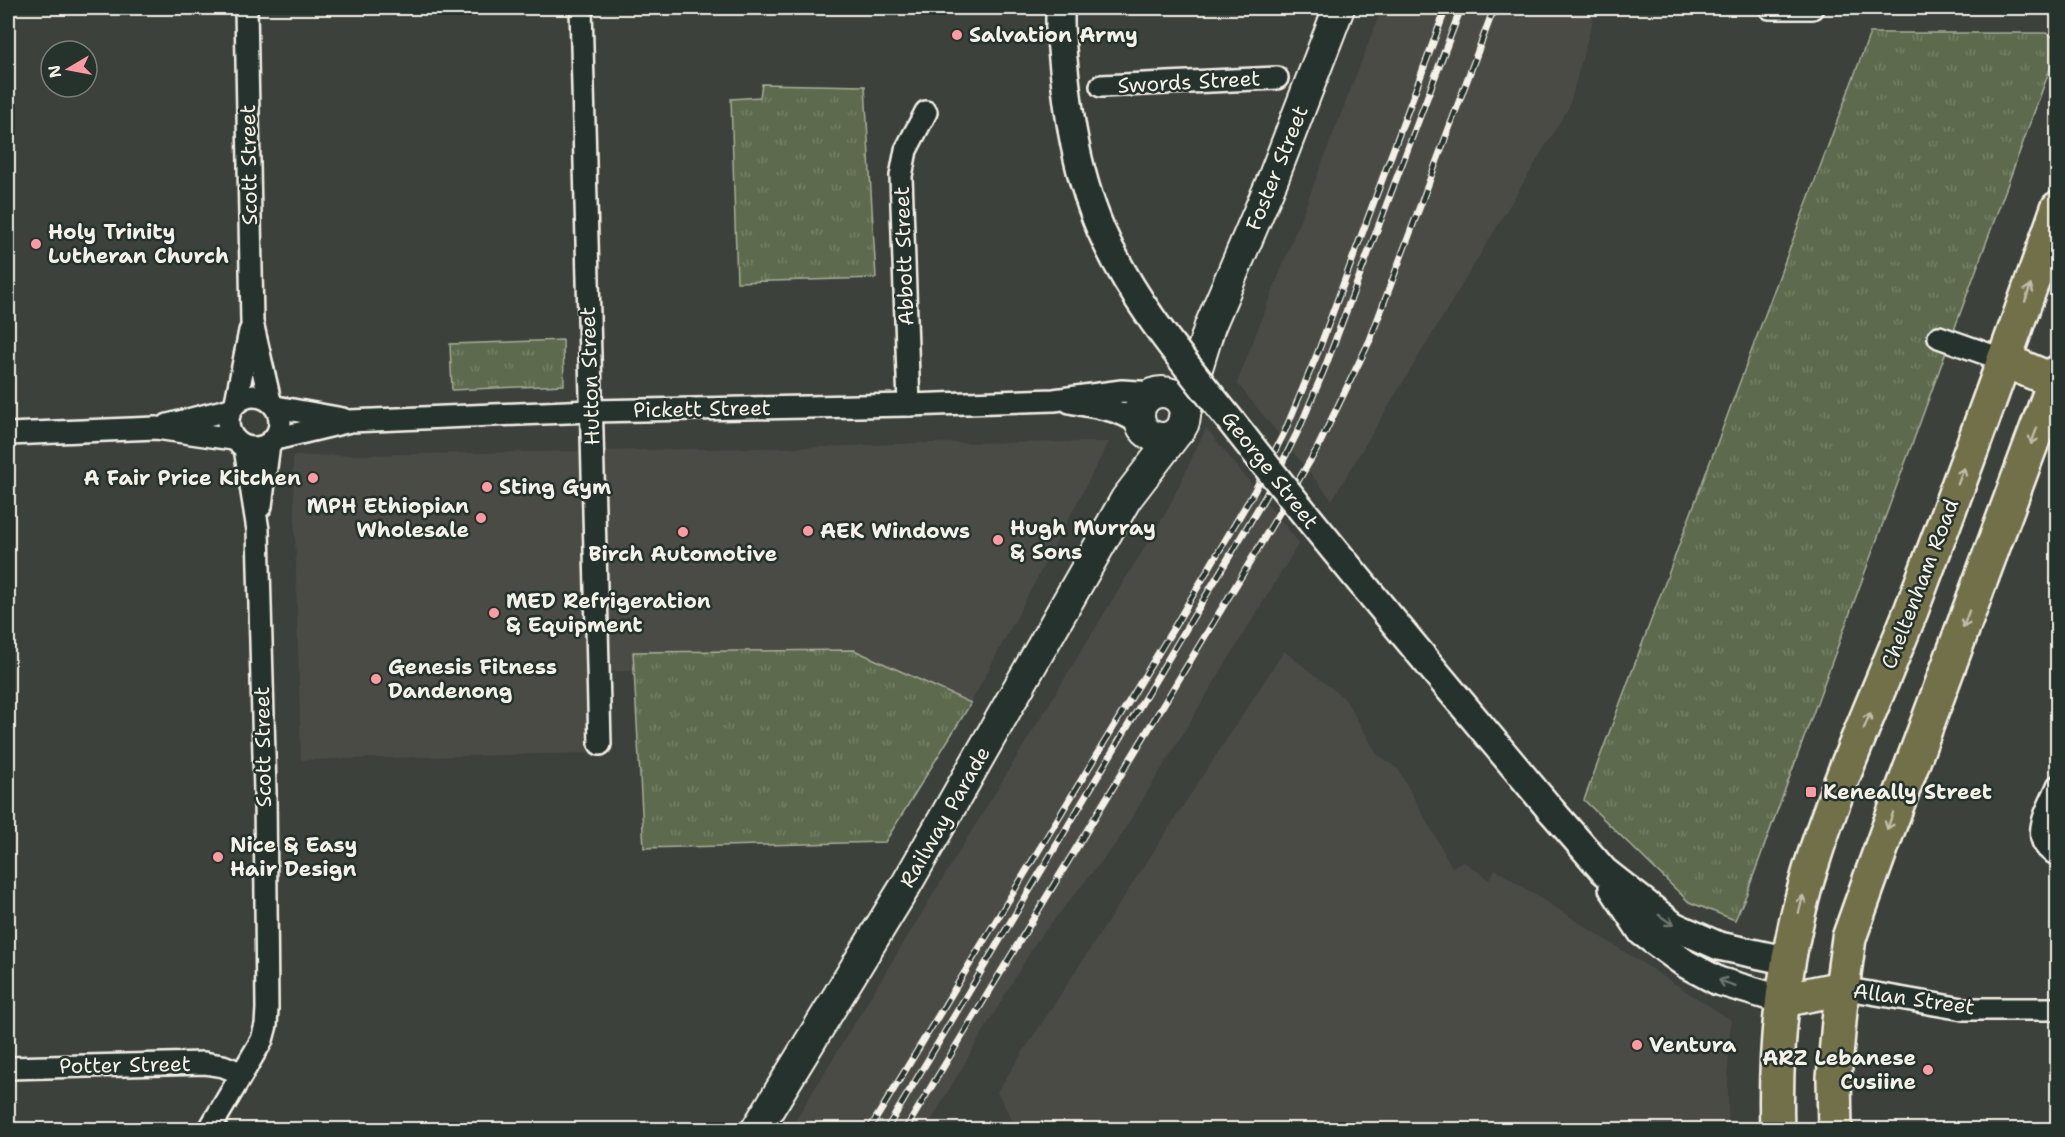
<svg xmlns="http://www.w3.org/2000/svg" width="2065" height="1137" viewBox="0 0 2065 1137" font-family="'Shantell Sans',sans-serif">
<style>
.built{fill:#4b4b45}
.grass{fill:url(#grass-tufts);stroke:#a8ae9a;stroke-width:1.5}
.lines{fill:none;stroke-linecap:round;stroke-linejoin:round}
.minor-casing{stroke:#f4f1e8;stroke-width:26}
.tertiary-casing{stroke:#f4f1e8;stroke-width:32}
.secondary-casing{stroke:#f4f1e8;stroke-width:34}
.primary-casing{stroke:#f4f1e8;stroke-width:38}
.minor{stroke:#26332d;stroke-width:21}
.tertiary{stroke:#26332d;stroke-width:27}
.secondary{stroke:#26332d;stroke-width:30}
.primary{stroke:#726f4a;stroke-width:33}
.rail-casing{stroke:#f4f1e8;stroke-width:7}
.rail{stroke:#26332d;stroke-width:4.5;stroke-dasharray:14;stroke-linecap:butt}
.tertiary-bridge-casing{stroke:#f4f1e8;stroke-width:32;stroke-linecap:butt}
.tertiary-bridge{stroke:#26332d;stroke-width:27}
.oneway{stroke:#c0bda9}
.oneway2{stroke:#6e766e}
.poi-dot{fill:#ff9aa2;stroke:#26332d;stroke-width:2}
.labels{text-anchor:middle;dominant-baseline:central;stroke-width:5;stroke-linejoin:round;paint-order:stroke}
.poi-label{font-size:21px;font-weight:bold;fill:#f4f1e8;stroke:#26332d;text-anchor:start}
.street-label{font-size:21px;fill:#f4f1e8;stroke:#26332d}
</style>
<defs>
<pattern id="grass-tufts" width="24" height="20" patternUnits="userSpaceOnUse" patternTransform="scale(1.5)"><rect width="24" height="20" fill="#5d6b4d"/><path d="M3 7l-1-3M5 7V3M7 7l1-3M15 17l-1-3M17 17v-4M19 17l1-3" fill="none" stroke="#758167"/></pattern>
</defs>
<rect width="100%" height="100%" fill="#3c413b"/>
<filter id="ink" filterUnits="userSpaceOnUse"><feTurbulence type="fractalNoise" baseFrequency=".0167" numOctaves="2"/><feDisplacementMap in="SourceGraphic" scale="12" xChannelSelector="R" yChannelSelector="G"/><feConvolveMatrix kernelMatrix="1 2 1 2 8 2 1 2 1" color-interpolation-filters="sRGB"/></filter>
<g filter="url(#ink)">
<!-- built -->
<g class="built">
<path d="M1382,8h214l-27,99 -237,393 -95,-117z"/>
<path d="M1206,428l93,115 -182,299 -81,100 -110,187h-136l378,-620z"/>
<path d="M1109,442l-138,261 -119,-44 -265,14 1,80 -287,7 -8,-304 529,-9 98,-4z"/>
<path d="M1284,651l61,48 32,55 21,15 54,98 11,-6 26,19 6,-11 236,151 -3,48v61h-711l-20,-37z"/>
</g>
<!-- grass -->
<g class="grass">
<path d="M1870,33h176l11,6v11l-310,843 -12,27 -46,-18 -105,-102z"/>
<path d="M762,84l103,2 11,192 -139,4 -6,-183 29,-2z"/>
<path d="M563,340l1,45 -112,5 -2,-46z"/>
<path d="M854,650l117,53 -86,139 -241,6 -11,-196z"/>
</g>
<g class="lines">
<defs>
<g id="minor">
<path d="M246,8l6,314 18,79"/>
<path d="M581,8l19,736"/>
<path d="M1770,8h42"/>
<path d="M1101,86l176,-8"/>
<path d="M1939,337l65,23"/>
<circle cx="254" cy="422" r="26"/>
<path d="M236,402l14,-71"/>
<path d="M1070,402c27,6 50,6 72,24"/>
<path d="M909,405l-8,-229 5,-26 20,-38"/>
<path d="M276,407l67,12"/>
<path d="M168,425l63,-16"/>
<path d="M8,434l148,-6 77,11"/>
<path d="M275,439l75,-18 241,-10 318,-6 145,-5 68,-9 34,2"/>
<path d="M261,506l8,-62"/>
<path d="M2058,786c-9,23 -32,55 0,69"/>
<path d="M1842,988l121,21h95"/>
<path d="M8,1068l196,-5 19,3 18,7"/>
<path d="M209,1130l53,-90 4,-15 1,-16 -2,-217 -7,-262 -13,-82"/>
</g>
<g id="tertiary">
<path d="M1060,27v-19"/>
<path d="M1550,809l54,62 70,55 45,20 70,15"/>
<path d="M1613,888l29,44 44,32 32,17 65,19"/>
</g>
<g id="secondary">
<circle cx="1162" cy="415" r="23"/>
<path d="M1183,422l10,-41 17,-55 62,-145 67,-173"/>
<path d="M756,1130l150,-245 220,-386 53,-69"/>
</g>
<g id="primary">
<path d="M2004,360l50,21"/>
<path d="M1783,1000l59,-12"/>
<path d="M1777,1130c-3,-88 8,-177 33,-260 27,-88 67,-174 101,-259 51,-134 100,-268 147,-403"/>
<path d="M1835,1130l-1,-52 8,-90 7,-50 38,-106 171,-460"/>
</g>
</defs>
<!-- minor casing -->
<use href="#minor" class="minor-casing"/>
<!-- tertiary casing -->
<use href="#tertiary" class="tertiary-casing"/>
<!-- secondary casing -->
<use href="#secondary" class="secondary-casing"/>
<!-- primary casing -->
<use href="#primary" class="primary-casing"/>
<!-- minor -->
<use href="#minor" class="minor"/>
<!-- tertiary -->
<use href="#tertiary" class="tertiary"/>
<!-- secondary -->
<use href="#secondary" class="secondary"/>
<!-- primary -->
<use href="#primary" class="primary"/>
<defs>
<g id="rail">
<path d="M869,1130l307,-506 79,-134 30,-59 33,-79 128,-344"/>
<path d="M886,1130l379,-633 35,-70 24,-57 137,-362"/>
<path d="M905,1130l339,-558 73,-123 53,-109 124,-332"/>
</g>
</defs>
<!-- rail casing -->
<use href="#rail" class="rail-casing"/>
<!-- rail -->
<use href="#rail" class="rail"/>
<defs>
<path id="tertiary-bridge" d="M1060,27c6,70 13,138 41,203 35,80 95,146 148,214 98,124 200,244 301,365"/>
</defs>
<!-- tertiary-bridge casing -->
<use href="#tertiary-bridge" class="tertiary-bridge-casing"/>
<!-- tertiary-bridge -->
<use href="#tertiary-bridge" class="tertiary-bridge"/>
</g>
<!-- one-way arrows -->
<defs><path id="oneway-shaft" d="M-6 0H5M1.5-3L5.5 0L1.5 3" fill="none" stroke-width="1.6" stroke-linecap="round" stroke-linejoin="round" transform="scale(1.5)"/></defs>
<g class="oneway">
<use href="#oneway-shaft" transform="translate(2028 293) rotate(-71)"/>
<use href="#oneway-shaft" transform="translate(2034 436) rotate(110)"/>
<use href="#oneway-shaft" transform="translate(1961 476) rotate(-69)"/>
<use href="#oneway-shaft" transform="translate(1966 619) rotate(110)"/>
<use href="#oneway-shaft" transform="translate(1867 721) rotate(-68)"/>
<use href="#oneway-shaft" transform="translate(1890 821) rotate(110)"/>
<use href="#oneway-shaft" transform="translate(1801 904) rotate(-76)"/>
</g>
<g class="oneway2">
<use href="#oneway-shaft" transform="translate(1666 920) rotate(35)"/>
<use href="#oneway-shaft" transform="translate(1727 983) rotate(-160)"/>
</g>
</g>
<!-- markers -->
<g class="poi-dot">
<circle cx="957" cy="35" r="6"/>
<circle cx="36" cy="244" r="6"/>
<circle cx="313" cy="478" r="6"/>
<circle cx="487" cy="487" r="6"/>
<circle cx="481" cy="518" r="6"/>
<circle cx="808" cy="531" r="6"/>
<circle cx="683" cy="532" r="6"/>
<circle cx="998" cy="540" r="6"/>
<circle cx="494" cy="613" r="6"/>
<circle cx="376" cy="679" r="6"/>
<rect x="1805" y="786" width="12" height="12" rx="3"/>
<circle cx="218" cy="857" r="6"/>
<circle cx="1637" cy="1045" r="6"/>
<circle cx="1928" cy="1070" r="6"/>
</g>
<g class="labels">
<!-- poi labels -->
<g class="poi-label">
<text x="969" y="35">Salvation Army</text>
<text x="48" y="232">Holy Trinity<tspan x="48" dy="24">Lutheran Church</tspan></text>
<text x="301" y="478" text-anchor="end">A Fair Price Kitchen</text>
<text x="499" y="487">Sting Gym</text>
<text x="469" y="506" text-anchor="end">MPH Ethiopian<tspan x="469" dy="24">Wholesale</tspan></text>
<text x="1010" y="528">Hugh Murray<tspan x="1010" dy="24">&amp; Sons</tspan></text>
<text x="820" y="531">AEK Windows</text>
<text x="683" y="554" text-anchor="middle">Birch Automotive</text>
<text x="506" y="601">MED Refrigeration<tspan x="506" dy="24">&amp; Equipment</tspan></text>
<text x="388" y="667">Genesis Fitness<tspan x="388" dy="24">Dandenong</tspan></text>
<text x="1823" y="792">Keneally Street</text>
<text x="230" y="845">Nice &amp; Easy<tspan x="230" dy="24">Hair Design</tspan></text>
<text x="1649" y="1045">Ventura</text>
<text x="1916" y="1058" text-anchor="end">ARZ Lebanese<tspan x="1916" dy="24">Cusiine</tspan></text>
</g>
<!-- street labels -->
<g class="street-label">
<text transform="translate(1189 82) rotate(-3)">Swords Street</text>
<text transform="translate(249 165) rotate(-91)">Scott Street</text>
<text transform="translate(1277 168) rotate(-68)">Foster Street</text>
<text transform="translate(904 256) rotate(-92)">Abbott Street</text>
<text transform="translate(590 376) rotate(-92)">Hutton Street</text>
<text transform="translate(702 409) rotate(-1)">Pickett Street</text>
<text transform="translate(1270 470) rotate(52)">George Street</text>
<text transform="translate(1920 584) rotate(-69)">Cheltenham Road</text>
<text transform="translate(263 747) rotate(-91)">Scott Street</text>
<text transform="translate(945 817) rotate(-60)">Railway Parade</text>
<text transform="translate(1914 999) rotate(8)">Allan Street</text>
<text transform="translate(125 1065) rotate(-1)">Potter Street</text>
</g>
</g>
<!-- margin -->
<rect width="2065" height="1137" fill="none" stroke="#26332d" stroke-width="30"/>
<rect x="15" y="15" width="2035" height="1107" fill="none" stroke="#f4f1e8" stroke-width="2" filter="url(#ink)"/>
<!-- north arrow -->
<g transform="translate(69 69) rotate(260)"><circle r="28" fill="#26332d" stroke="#787f78" stroke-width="1.5"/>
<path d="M0-4.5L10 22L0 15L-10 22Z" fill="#ff9aa2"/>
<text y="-9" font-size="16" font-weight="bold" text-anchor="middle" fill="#f4f1e8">N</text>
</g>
</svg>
